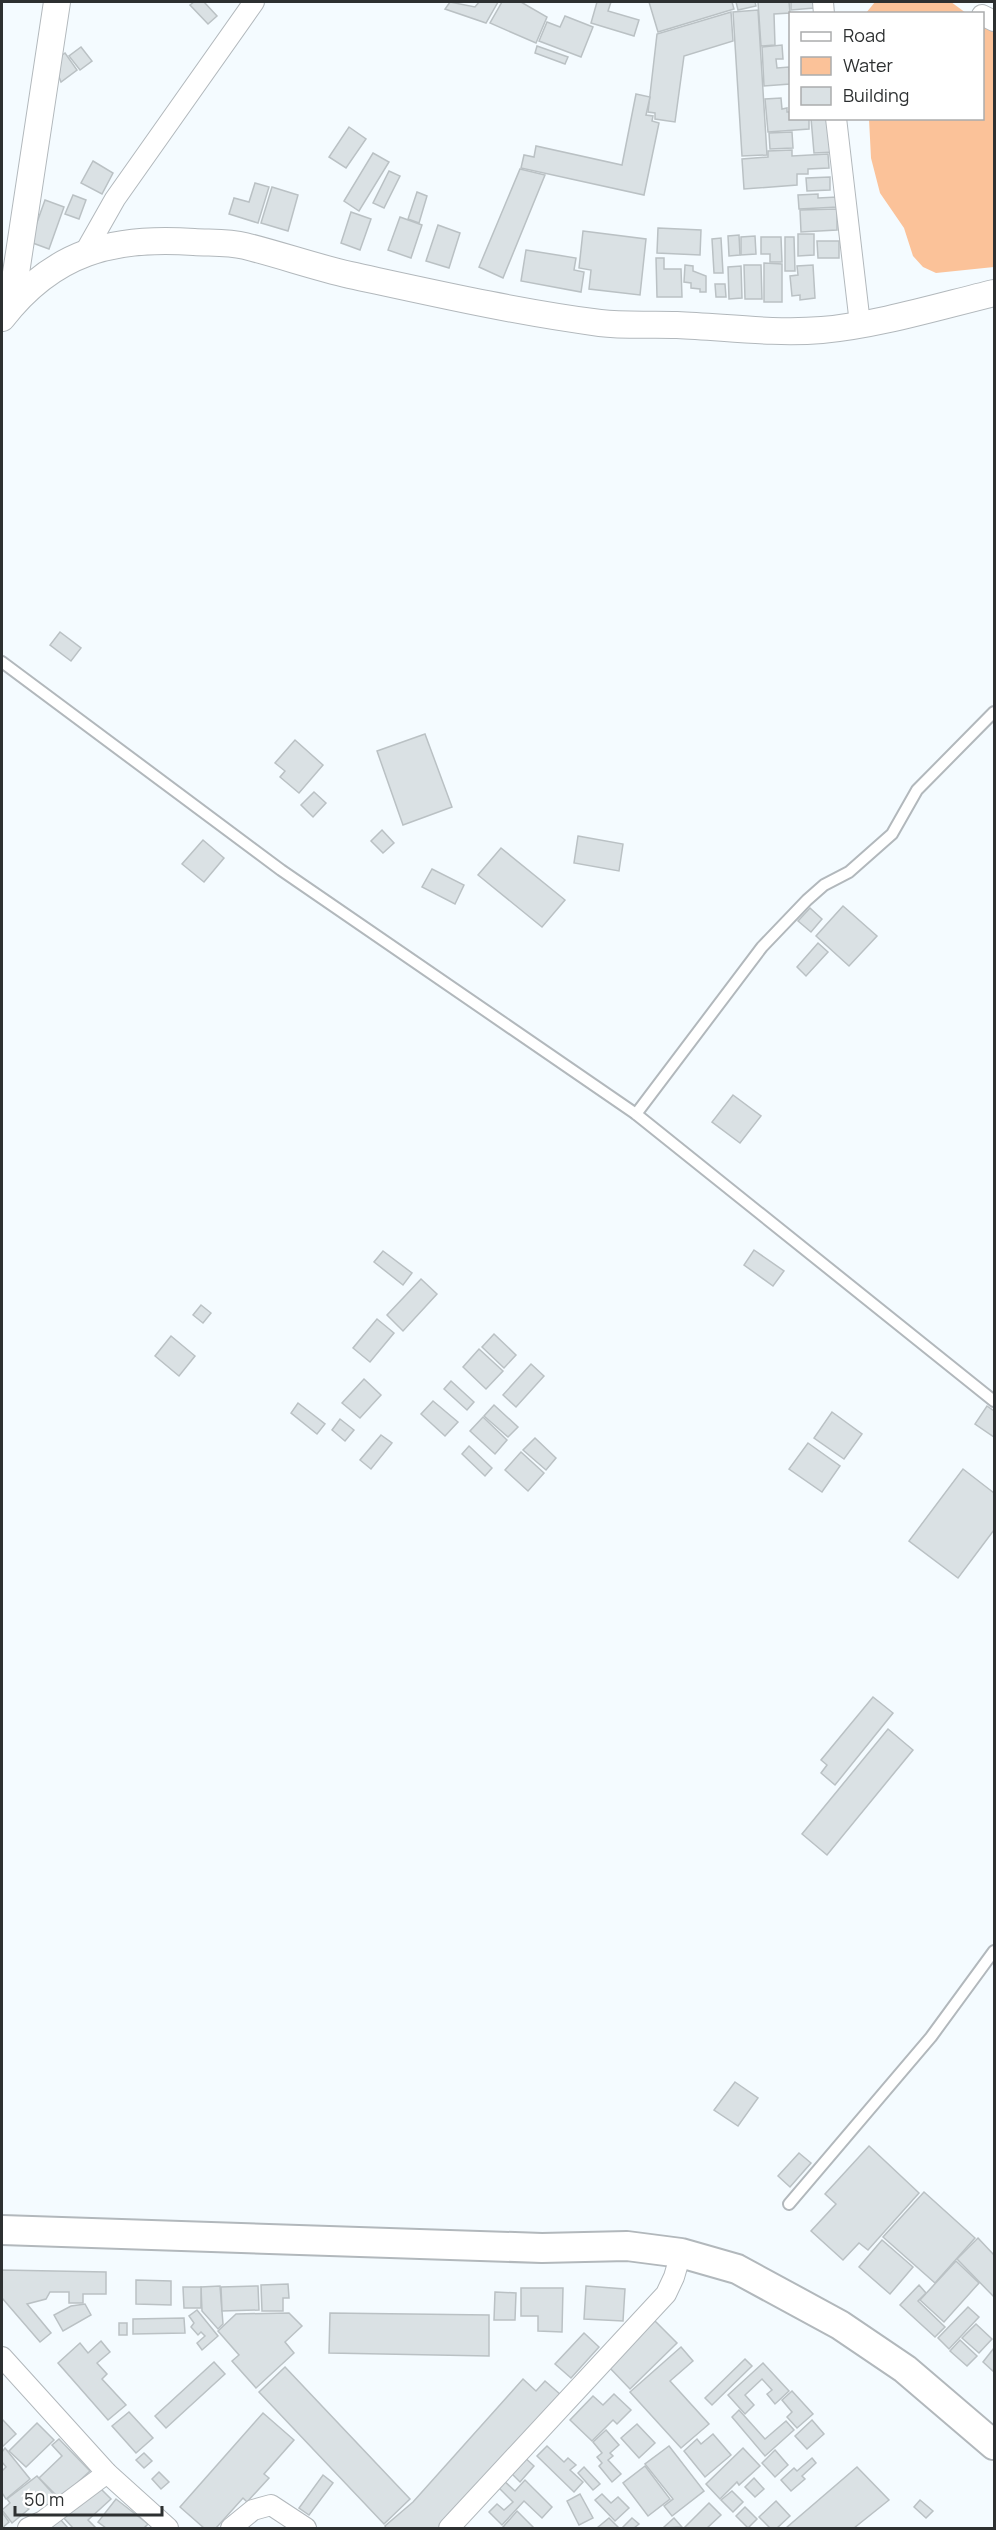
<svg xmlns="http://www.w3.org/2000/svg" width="996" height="2530" viewBox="0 0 996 2530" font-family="Manrope,sans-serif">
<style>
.water{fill:#fbc299}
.building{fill:#dae1e4;stroke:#bac1c4;stroke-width:1.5}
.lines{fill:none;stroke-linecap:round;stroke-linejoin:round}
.service-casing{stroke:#b2b8bc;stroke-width:14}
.minor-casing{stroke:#b2b8bc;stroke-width:22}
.tertiary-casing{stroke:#b2b8bc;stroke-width:28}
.secondary-casing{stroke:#b2b8bc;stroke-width:32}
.service{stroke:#fff;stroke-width:10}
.minor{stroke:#fff;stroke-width:20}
.tertiary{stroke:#fff;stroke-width:26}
.secondary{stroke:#fff;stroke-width:28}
</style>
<rect width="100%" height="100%" fill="#f4fbff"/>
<!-- water -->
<g class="water">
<path d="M875,2h76l15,11h-100z"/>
<path d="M983,26l11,6v235l-58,6 -13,-6 -10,-11 -9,-28 -24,-35 -9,-35 -2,-39 113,-1z"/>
</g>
<!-- building -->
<g class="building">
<path d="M194,2h10l13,14 -9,8 -18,-19z"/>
<path d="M450,2l25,5 4,-5h19l-12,21 -41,-14z"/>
<path d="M502,2h19l26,15 -11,26 -46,-20z"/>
<path d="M597,2h14l-3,9 31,9 -5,16 -43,-13z"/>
<path d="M649,2h83l2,7 -76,23z"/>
<path d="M736,2h19l1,4 -18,4z"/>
<path d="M758,2h31l1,11 -16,1 1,31 -14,1z"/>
<path d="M791,2h22l1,6 -23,2z"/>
<path d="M758,10l9,145 -25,1 -9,-144z"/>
<path d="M731,12l2,29 -49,15 -9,66 -20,-3v-6l-7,-1 9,-78z"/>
<path d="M565,16l28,11 -12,30 -42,-16 8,-19 13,5z"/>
<path d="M782,45l1,14h-7l1,9 12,-1 1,17 -26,2 -2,-39z"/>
<path d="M537,46l31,11 -3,7 -30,-11z"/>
<path d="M81,47l11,14 -12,9 -11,-14z"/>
<path d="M65,53l12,17 -16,12 -2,-5 2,-21z"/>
<path d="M636,94l14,3 -4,18 7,1 -1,5 7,2 -15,72 -123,-27 3,-13 10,2 2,-11 86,19z"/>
<path d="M781,98l1,11 5,-1v4h3v6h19v11l-41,3 -3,-33z"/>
<path d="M811,118h21l3,34 -21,1z"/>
<path d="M349,127l17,12 -20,29 -17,-11z"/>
<path d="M792,132l1,16 -23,1 -1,-16z"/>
<path d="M792,150v6l36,-2 1,14 -21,1v5h-11v11l-53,4 -2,-30 26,-2v-6z"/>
<path d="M373,153l16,9 -30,49 -15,-10z"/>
<path d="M93,161l20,12 -11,21 -21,-11z"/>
<path d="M520,169l25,6 -42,103 -24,-11z"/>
<path d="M389,171l11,5 -16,32 -11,-5z"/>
<path d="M830,177v13l-23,1 -1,-13z"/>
<path d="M255,183l14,4 -11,36 -29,-9 5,-16 15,4z"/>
<path d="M272,187l26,8 -10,36 -27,-8z"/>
<path d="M417,192l10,4 -8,27 -11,-4z"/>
<path d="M818,194v4l19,-1 1,10 -39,2 -1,-14z"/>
<path d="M73,195l13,5 -7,19 -14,-5z"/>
<path d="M45,200l19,7 -15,42 -19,-7z"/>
<path d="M837,209v21l-36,2 -1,-22z"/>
<path d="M351,212l20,7 -11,31 -19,-7z"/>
<path d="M400,217l22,8 -11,33 -23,-8z"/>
<path d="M438,225l22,8 -11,35 -23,-7z"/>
<path d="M658,228l43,2 -1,25 -43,-2z"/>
<path d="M583,231l63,8 -6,56 -51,-6 2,-19 -12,-2z"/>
<path d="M798,234h16v21l-16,1z"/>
<path d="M739,235l1,20 -11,1 -1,-20z"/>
<path d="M755,236l1,18 -15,1v-18z"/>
<path d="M761,237h20l1,25h-12v-8h-9z"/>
<path d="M785,237h9l1,34h-10z"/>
<path d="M721,238l2,35h-9l-2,-34z"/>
<path d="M817,241h22v17h-21z"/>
<path d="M526,250l50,8 -2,12 10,2 -3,20 -60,-11z"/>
<path d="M656,258h8v11h17l1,28h-25z"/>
<path d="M764,263l18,1v38h-18z"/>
<path d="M685,265l8,1v5l13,5v16h-6v-3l-9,-1v-5l-7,-1z"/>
<path d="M744,265h17l1,34h-17z"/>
<path d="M813,265l2,33 -15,2v-5l-8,1 -2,-20 8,-1 -1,-9z"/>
<path d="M741,266l1,32 -13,1 -1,-32z"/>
<path d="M715,284h10l1,13h-10z"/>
<path d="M60,632l21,16 -10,13 -21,-16z"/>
<path d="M425,734l27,73 -49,18 -26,-74z"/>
<path d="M295,740l28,25 -24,28 -19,-16 5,-6 -10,-8z"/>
<path d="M314,792l12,11 -13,14 -12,-12z"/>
<path d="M382,830l12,13 -11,10 -12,-12z"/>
<path d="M578,836l45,8 -4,27 -45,-8z"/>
<path d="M203,840l21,18 -20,24 -22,-18z"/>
<path d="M501,848l64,52 -23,27 -64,-52z"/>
<path d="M432,869l32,16 -9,19 -33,-17z"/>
<path d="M843,906l34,30 -28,30 -33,-30z"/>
<path d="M810,908l12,11 -11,13 -13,-11z"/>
<path d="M818,943l10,9 -22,24 -9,-9z"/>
<path d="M733,1095l28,21 -21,27 -28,-21z"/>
<path d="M754,1250l30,21 -11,15 -29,-21z"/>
<path d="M383,1251l29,22 -9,12 -29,-23z"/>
<path d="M421,1279l16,15 -34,37 -16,-16z"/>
<path d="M201,1305l10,8 -8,10 -10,-8z"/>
<path d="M377,1319l17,14 -24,29 -17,-14z"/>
<path d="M494,1334l22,21 -12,13 -22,-21z"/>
<path d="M171,1336l24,20 -16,20 -24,-20z"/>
<path d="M479,1349l24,22 -17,18 -23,-22z"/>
<path d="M531,1364l13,12 -28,31 -13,-12z"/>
<path d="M364,1379l17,16 -21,23 -18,-15z"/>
<path d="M451,1381l23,21 -7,8 -23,-21z"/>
<path d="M433,1401l25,21 -13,14 -24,-22z"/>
<path d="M298,1403l27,21 -8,10 -26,-21z"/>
<path d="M494,1405l24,22 -10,10 -24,-21z"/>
<path d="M987,1406l7,5v26l-19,-13z"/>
<path d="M832,1412l30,22 -18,25 -30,-21z"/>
<path d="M483,1417l24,23 -12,14 -25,-23z"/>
<path d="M340,1419l14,11 -9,11 -13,-11z"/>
<path d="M381,1435l11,8 -21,26 -11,-9z"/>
<path d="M535,1438l21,20 -10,12 -23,-20z"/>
<path d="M808,1443l32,23 -18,26 -33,-23z"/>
<path d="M469,1446l23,22 -7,8 -23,-22z"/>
<path d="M521,1452l23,21 -16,18 -23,-21z"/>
<path d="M963,1469l31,24v37l-36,48 -49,-37z"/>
<path d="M873,1697l20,16 -58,72 -14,-12 6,-8 -6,-5z"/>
<path d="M888,1729l25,21 -86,105 -25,-21z"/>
<path d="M735,2082l23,16 -20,28 -24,-16z"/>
<path d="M869,2146l50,47 -51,57 -9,-7 -16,17 -32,-29 25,-27 -11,-10z"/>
<path d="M799,2153l12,10 -21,24 -12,-11z"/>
<path d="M924,2192l51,46 -40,45 -52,-46z"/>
<path d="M978,2238l16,17v42l-37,-38z"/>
<path d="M882,2240l31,27 -23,27 -31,-27z"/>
<path d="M956,2261l23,22 -35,39 -24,-22z"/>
<path d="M2,2270l104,2v22h-23v9h-14v-11h-19l-4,7 -19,5 24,29 -11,9 -38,-44z"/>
<path d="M136,2280l35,1v24l-35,-1z"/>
<path d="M288,2284l1,14h-6v13h-21l-1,-26z"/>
<path d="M919,2285l7,8 -8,8 27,26 -10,10 -35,-32z"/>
<path d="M220,2286l3,38 -5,5 -16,-18 -1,-24z"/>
<path d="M258,2286l1,24 -37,1 -1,-24z"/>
<path d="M586,2286l39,3 -2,32 -39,-2z"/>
<path d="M183,2287h18v21h-17z"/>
<path d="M521,2288h42l-1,44 -24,-1v-15h-17z"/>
<path d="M495,2292l21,1 -1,27h-21z"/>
<path d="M85,2304l6,11 -28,16 -9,-16 17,-9z"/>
<path d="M968,2307l11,10 -30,32 -11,-11z"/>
<path d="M197,2310l21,26 -16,14 -5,-7 8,-7 -4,-4 -3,3 -7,-8 3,-4 -5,-7z"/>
<path d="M289,2313l13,13 -17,16 9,11 -38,35 -24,-27 7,-6 -21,-24 18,-17z"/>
<path d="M330,2313l159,2v41l-160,-3z"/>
<path d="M184,2318l1,15 -52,1v-15z"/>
<path d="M654,2320l23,23 -47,46 -22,-23z"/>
<rect x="119" y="2323" width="8" height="12"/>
<path d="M976,2324l16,15 -13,14 -17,-15z"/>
<path d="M584,2333l15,14 -28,31 -16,-14z"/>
<path d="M960,2340l17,16 -10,10 -17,-15z"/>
<path d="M101,2341l9,11 -13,11 10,11 -5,5 24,26 -18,15 -50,-57 22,-20 8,10z"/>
<path d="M681,2347l12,14 -23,20 39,43 -28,24 -51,-56z"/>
<path d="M994,2348v24l-11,-10z"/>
<path d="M745,2359l7,7 -40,39 -7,-7z"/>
<path d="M214,2362l11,12 -59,54 -11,-12z"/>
<path d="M763,2363l26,28 -14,13 -8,-10 5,-4 -10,-11 -17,16 9,10 -9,9 -17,-19z"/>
<path d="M285,2367l125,132 -26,25 -125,-132z"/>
<path d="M523,2379l13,12 9,-10 16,14 -117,133h-58l-1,-2 28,-24z"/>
<path d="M792,2391l21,23 -16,14 -10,-11 5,-5 -10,-12z"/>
<path d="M614,2394l17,16 -14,14 -4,-4 -21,21 -22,-21 23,-24 10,9z"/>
<path d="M739,2410l26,29 21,-18 8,9 -29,26 -33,-39z"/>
<path d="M129,2412l24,26 -17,15 -24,-27z"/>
<path d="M263,2413l31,27 -30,34 5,4 -22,24 -4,-4 -27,30h-12l-24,-21z"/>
<path d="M2,2419l14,15 -14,13z"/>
<path d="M812,2420l12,14 -17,15 -12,-13z"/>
<path d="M37,2423l17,17 -28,27 -17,-16z"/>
<path d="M637,2424l18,19 -16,15 -18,-20z"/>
<path d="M606,2430l13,15 -9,8 3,3 -5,4 13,14 -9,8 -13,-16 3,-3 -5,-6 5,-4 -9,-11z"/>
<path d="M713,2434l18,21 -26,22 -21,-26 13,-12 4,5z"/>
<path d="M59,2439l31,32 -30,28 -21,-21 23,-22 -10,-11z"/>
<path d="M547,2446l17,16 4,-4 8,7 -6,5 13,12 -9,10 -37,-36z"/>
<path d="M669,2446l35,45 -32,25 -8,-10 9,-7 -28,-35z"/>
<path d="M5,2448l25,31 -24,20 -4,-6v-22l4,-4 -4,-5v-10z"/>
<path d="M743,2448l17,18 -21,19 -2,-3 -17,17 -14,-15z"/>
<path d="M775,2450l13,15 -13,12 -13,-14z"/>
<path d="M144,2453l8,8 -8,7 -8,-8z"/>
<path d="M522,2455l12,11 -14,16 -12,-12z"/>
<path d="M812,2458l4,5 -14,13 3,3 -14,12 -10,-11 13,-12 3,3z"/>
<path d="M645,2466l25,33 -22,17 -25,-33z"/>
<path d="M584,2467l16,17 -7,6 -15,-17z"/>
<path d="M857,2467l32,33 -35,28h-68z"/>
<path d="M159,2472l10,10 -8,7 -9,-10z"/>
<path d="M323,2475l10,8 -24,32 -10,-7z"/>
<path d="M37,2476l20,22 -13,11 -11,-11 -8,7 4,4 -17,14 -10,-13 8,-7 -3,-4z"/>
<path d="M754,2478l10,11 -9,8 -10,-10z"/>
<path d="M502,2479l13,12 10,-11 27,27 -10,11 -18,-17 -22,24 -13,-13 8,-8 7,6 9,-8 -16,-16z"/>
<path d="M100,2488l11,11 -23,21 8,8h-23l-11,-12z"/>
<path d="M732,2491l11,11 -10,10 -12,-12z"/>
<path d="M580,2494l13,24 -14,7 -12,-24z"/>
<path d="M602,2494l9,9 7,-6 11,11 -14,13 -20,-21z"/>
<path d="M116,2499l32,25 -4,4h-38l-8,-6z"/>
<path d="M920,2500l13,11 -7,7 -12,-11z"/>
<path d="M776,2501l14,15 -13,12h-7l-11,-11z"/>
<path d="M709,2503l12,12 -14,13h-23z"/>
<path d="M745,2507l12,12 -9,9 -12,-12z"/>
<path d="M517,2511l17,17h-29l-2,-1z"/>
<path d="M2,2512l7,10 -7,6z"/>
<path d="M609,2518l9,9 -2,1h-19z"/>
<path d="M632,2518l7,6 -5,4h-12z"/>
<path d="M674,2518l8,9 -19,1z"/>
<path d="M60,2519l8,9h-22z"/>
</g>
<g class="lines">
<defs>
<g id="service">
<path d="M2,662l279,208 355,244 358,287"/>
<path d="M636,1114l126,-167 45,-47 17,-15 25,-13 43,-38 25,-44 77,-78"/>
<path d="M789,2204l142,-167 63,-86"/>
</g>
<g id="minor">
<path d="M823,2l1,12"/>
<path d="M982,15l12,6"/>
<path d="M836,118l24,206"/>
<path d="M85,252l30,-53 139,-197"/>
<path d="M2,2357l105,116 61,55"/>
<path d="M28,2528l15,-7 64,-48"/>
<path d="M231,2528l22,-18 18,-5 35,23"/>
<path d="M449,2528l217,-234 8,-17 7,-24"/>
</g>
<g id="tertiary">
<path d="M11,306l46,-304"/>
<path d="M2,318c51,-66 111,-82 192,-76 17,1 35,0 51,4 36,9 70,21 105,29 83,18 166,37 250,48 25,3 52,1 77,2 48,2 97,9 145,5 56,-5 118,-24 172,-37"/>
</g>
<path id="secondary" d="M2,2230l540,18 85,-2 54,7 56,16 103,56 65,44 89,76"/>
</defs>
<!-- service casing -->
<use href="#service" class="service-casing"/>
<!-- minor casing -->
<use href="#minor" class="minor-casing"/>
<!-- tertiary casing -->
<use href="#tertiary" class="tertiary-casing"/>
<!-- secondary casing -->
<use href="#secondary" class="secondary-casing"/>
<!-- service -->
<use href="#service" class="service"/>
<!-- minor -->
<use href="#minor" class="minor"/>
<!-- tertiary -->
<use href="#tertiary" class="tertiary"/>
<!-- secondary -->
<use href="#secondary" class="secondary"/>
</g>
<!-- border -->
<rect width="996" height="2530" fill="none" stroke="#2d3031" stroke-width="6"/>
<!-- legend -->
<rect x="789" y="12" width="195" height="108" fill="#ffffff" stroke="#abacad" stroke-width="1.5"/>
<rect x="801" y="32" width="30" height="9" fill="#ffffff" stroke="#abacad" stroke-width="1.5"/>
<text x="843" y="42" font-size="18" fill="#2d3031">Road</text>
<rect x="801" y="57" width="30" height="18" fill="#fbc299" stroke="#abacad" stroke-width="1.5"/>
<text x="843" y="72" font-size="18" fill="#2d3031">Water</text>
<rect x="801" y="87" width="30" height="18" fill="#dae1e4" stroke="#abacad" stroke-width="1.5"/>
<text x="843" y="102" font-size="18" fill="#2d3031">Building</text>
<!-- scale -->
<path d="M15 2506v9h147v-9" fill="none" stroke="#2d3031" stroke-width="3"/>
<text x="24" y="2506" font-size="18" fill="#2d3031" stroke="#ffffff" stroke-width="4.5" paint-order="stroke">50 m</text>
</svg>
